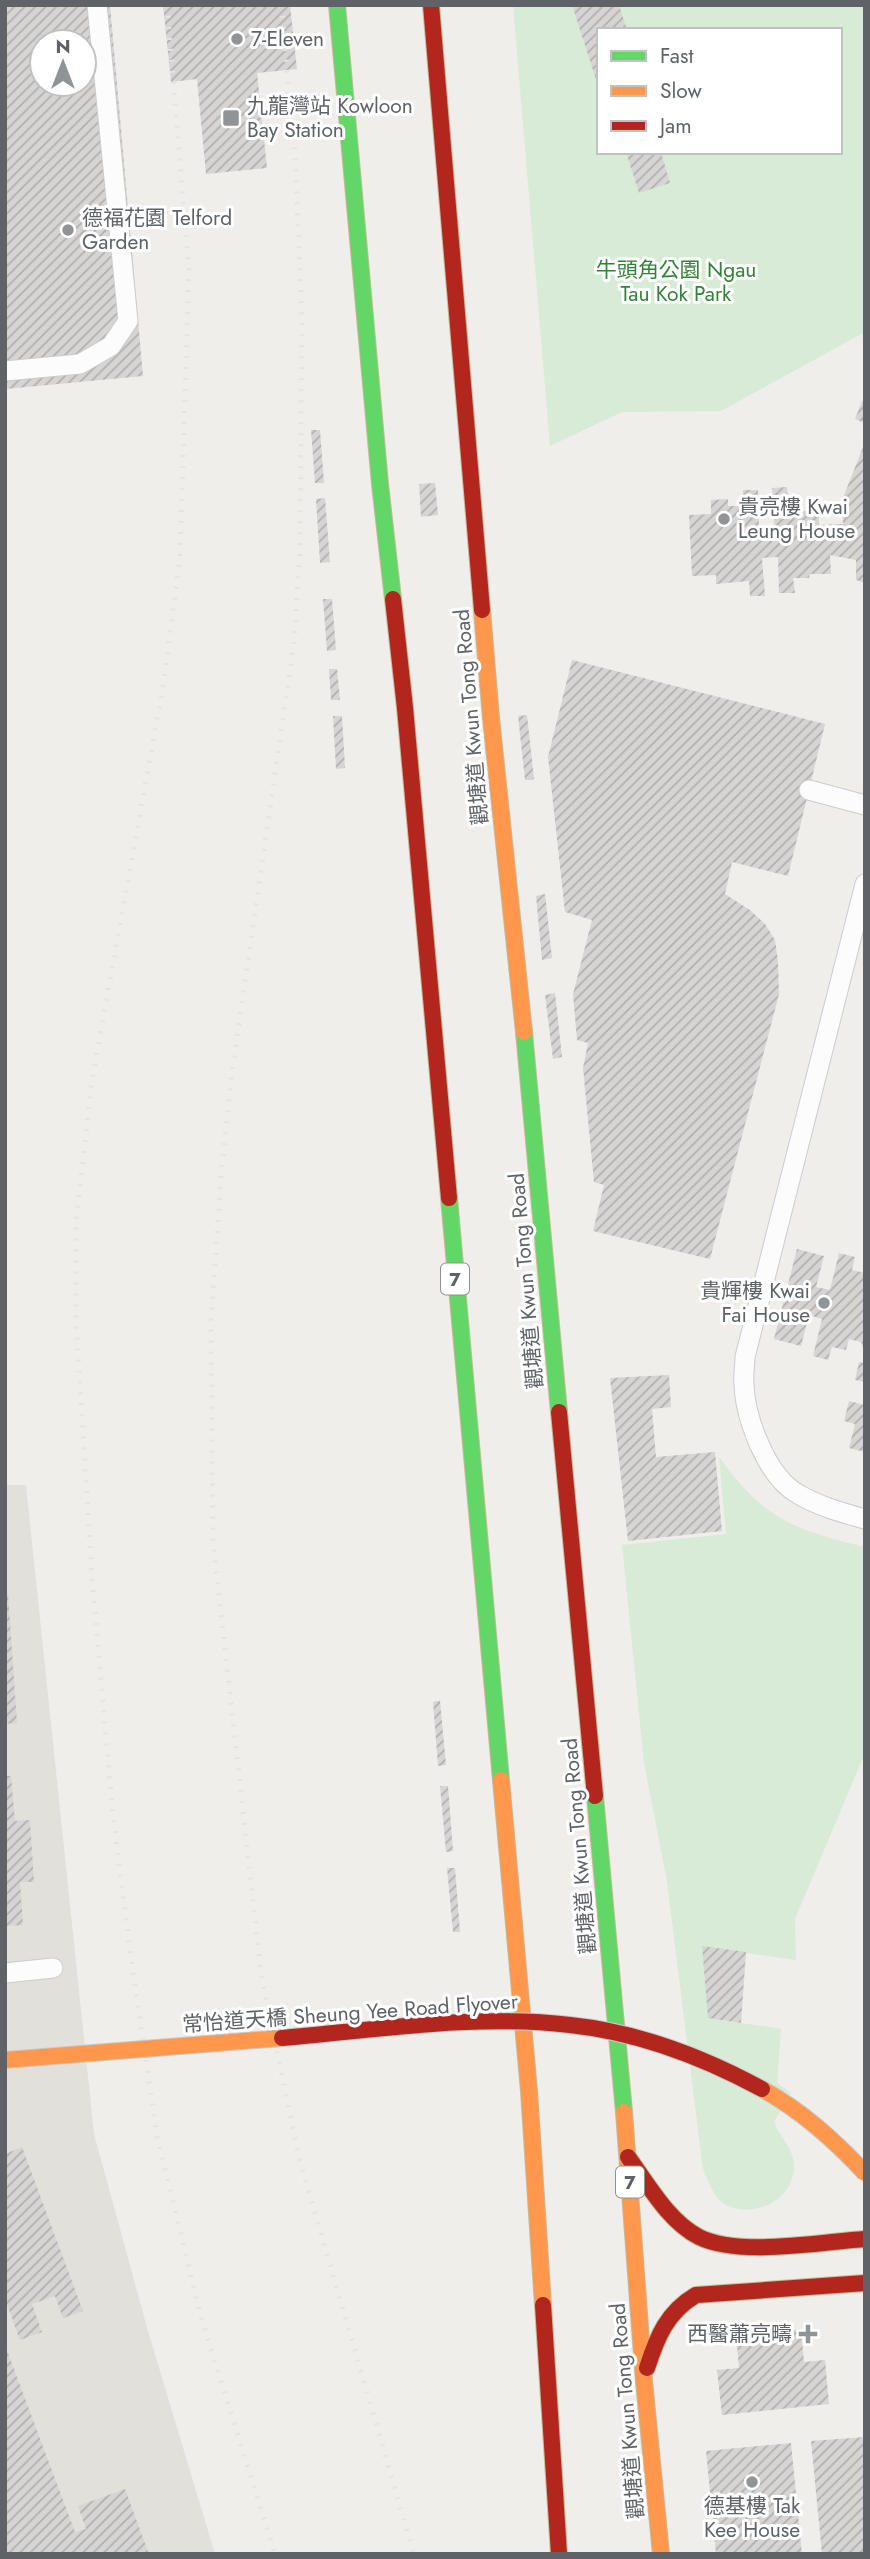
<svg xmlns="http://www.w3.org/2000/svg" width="870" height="2559" viewBox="0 0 870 2559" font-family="Jost,'Noto Sans TC',sans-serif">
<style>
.education{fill:#e2e0da}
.park{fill:#d8ebd6;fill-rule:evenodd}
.building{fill:url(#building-hatch);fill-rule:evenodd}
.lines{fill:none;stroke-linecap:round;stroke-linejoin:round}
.lane-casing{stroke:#cbcccc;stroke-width:21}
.fast-casing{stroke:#c8b996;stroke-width:18}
.slow-casing{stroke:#c8b996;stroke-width:18}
.jam-casing{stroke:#c8b996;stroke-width:18}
.lane{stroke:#fdfcfc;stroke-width:19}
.fast{stroke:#63d668;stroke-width:16}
.slow{stroke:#ff974d;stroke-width:16}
.jam{stroke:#b3261e;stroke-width:16}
.rail{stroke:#e4e4e4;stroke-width:5;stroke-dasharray:2 9;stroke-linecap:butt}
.slow-bridge-casing{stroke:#cacacb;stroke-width:18;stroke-linecap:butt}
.jam-bridge-casing{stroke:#cacacb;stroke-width:18;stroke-linecap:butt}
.slow-bridge{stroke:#ff974d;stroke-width:16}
.jam-bridge{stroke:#b3261e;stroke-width:16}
.poi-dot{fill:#919496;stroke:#fff;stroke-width:2.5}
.labels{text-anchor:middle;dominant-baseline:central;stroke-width:6;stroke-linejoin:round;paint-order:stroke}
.shield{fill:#fff;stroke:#8f9295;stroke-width:2}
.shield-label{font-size:19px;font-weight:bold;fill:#5f6368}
.poi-label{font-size:21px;fill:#5f6368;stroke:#fff;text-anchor:start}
.park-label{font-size:21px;fill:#348238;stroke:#fff}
.street-label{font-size:21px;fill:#5f6368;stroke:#fff}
</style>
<defs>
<pattern id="building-hatch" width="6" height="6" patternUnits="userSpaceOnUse" patternTransform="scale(1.75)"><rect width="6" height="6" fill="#d6d5d3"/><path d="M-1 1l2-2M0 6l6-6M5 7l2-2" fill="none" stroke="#b1b0af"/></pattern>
</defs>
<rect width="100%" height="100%" fill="#efeeea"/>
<!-- education -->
<path class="education" d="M5,1485h21l68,649 54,197 67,223h-210z"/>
<!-- park -->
<g class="park">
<path d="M513,5h352v327l-144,79 -99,1 -72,34zM599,30h241v122h-241z"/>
<path d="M719,1457c46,63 73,72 146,90v206l-70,166 1,41 -94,-13 7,71 72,11 -4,54 14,10 -17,29c6,15 20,27 20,44 0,34 -39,53 -68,39 -12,-6 -18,-25 -23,-36l-36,-288 -23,-118 -22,-218 104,-11z"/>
</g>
<!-- building -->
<g class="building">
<path d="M5,5h105l33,371 -138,13zM42,42h42v42h-42z"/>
<path d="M163,5h127l7,64 -40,4 10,95 -61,6 -9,-95 -26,3z"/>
<path d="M572,5h47l8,25h-28v59z"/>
<path d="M626,152h35l9,31 -31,10z"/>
<path d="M862,401l3,1v21l-10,-4z"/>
<path d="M311,430h9l4,53h-9z"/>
<path d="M865,442v141l-9,-3v-20l-26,-5 1,19h-21l-1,4h-16l2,15h-16l-1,-36 -16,1 3,38h-15l-1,-15 -33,3v-9l-24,1 -3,-61 22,-1v-14l17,-1v7h15v-16h15l1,37 15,-1 -2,-38 15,-1 1,12h14v12l17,-1v15l24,-1 -2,-21z"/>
<path d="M435,483l3,32 -17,2 -2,-33z"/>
<path d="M325,498l5,64 -10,1 -4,-64z"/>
<path d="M323,599h9l4,51 -9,1z"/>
<path d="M572,660l253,64 -37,152 -56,-14 -7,32 25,16 15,14 10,16 3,21 1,33 -69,265 -117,-28 11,-46 -10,-3 -11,-114 5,-25 -11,-3 -4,-46 19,-74 -27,-8 -17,-155z"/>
<path d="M329,669h8l3,31h-9z"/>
<path d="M527,715l7,64 -4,1h-5l-7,-64z"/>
<path d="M333,716h9l3,52 -9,1z"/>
<path d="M545,894l7,64 -10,2 -6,-64z"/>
<path d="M555,993l7,64 -9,2 -8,-64z"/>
<path d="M797,1249l27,7 -8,31 14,3 9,-37 16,4 -3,13 13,3v80l-4,-11 -12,-3 -3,11 -14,-3 -4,13 -15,-4 9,-37 -13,-4 -8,31 -27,-7z"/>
<path d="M859,1362l6,1v19l-10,-2z"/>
<path d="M669,1375l2,32 -19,2 4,48 59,-5 7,79 -94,10 -18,-163z"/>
<path d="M849,1401l16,4v47l-16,-4 6,-24 -11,-3z"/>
<path d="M5,1594h3l9,129 -12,1z"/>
<path d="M436,1701h4l6,64 -8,1 -5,-64z"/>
<path d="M5,1776h6l4,45 15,-1 4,62h-14l3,43 -18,1z"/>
<path d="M440,1786h8l5,65 -7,1z"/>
<path d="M447,1868h8l5,64h-7z"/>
<path d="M702,1946l44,6 -5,71 -33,-5z"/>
<path d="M22,2147l61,164 -20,7 -8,-22 -23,8 10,28 -22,8 -15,-41v-145z"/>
<path d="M801,2329l3,33 21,-2 4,44 -107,11 -5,-45 22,-2 -3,-33z"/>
<path d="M5,2345l70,187 11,-3 -8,-23 47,-17 24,65h-144z"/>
<path d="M865,2437v117h-43l-11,-113z"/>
<path d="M791,2443l11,111h-86l-10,-103z"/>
</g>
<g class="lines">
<defs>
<g id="lane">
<path d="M5,371l75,-7 31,-18 17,-25 -31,-316"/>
<path d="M809,790l56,15"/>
<path d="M865,884l-120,473c0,9 -2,18 -1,27 1,34 23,93 54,110 20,12 45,19 67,25"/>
<path d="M5,1973l48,-5"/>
</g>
<g id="fast">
<path d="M337,5l43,479 13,115"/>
<path d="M524,1032l35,380"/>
<path d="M449,1198l52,582"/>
<path d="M595,1796l29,316"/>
</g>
<g id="slow">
<path d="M482,610l9,108 33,314"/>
<path d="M501,1780l28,311 14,214"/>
<path d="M624,2112l20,269 17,173"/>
</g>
<g id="jam">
<path d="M431,5l51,605"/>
<path d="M393,599l12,109 44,490"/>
<path d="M559,1412l36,384"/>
<path d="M628,2157c20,27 40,64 71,80 40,20 121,5 166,2"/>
<path d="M543,2305l16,249"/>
<path d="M647,2368c10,-31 20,-56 49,-73l169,-12"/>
</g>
</defs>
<!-- lane casing -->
<use href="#lane" class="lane-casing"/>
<!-- fast casing -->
<use href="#fast" class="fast-casing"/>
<!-- slow casing -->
<use href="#slow" class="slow-casing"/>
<!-- jam casing -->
<use href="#jam" class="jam-casing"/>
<!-- lane -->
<use href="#lane" class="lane"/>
<!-- fast -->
<use href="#fast" class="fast"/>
<!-- slow -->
<use href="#slow" class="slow"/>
<!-- jam -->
<use href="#jam" class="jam"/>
<!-- rail -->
<g class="rail">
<path d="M167,5l22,265 -9,286 -17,131 -71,393 -16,142v99l16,256 20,229 19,152 26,178 44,181 74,237"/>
<path d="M281,5l14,148 7,167 -2,228 -6,94 -62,430 -10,93 -11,154 2,222 48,432 38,185 115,396"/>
</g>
<defs>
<g id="slow-bridge">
<path d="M5,2060l277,-22"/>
<path d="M762,2089c40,22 72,51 103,84"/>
</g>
<path id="jam-bridge" d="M282,2038c95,-8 193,-24 288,-13 67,7 133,32 192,64"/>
</defs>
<!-- slow-bridge casing -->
<use href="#slow-bridge" class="slow-bridge-casing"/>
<!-- jam-bridge casing -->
<use href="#jam-bridge" class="jam-bridge-casing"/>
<!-- slow-bridge -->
<use href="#slow-bridge" class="slow-bridge"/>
<!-- jam-bridge -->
<use href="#jam-bridge" class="jam-bridge"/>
</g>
<!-- markers -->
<g class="poi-dot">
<circle cx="237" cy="39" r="7"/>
<rect x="222" y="109" width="18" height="18" rx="3.5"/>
<circle cx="68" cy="230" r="7"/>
<circle cx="724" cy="519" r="7"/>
<circle cx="824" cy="1303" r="7"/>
<path d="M804.5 2323.5h7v7h7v7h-7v7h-7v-7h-7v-7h7z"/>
<circle cx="752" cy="2482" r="7"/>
</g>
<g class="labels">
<!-- shield labels -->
<g class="shield">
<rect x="441" y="1263.5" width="28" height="31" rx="5"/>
<rect x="616" y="2166.5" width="28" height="31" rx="5"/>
</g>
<g class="shield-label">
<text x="455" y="1279">7</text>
<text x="630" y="2182">7</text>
</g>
<!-- poi labels -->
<g class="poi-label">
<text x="251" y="39">7-Eleven</text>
<text x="247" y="106">九龍灣站 Kowloon<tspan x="247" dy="24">Bay Station</tspan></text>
<text x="82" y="218">德福花園 Telford<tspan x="82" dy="24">Garden</tspan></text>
<text x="738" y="507">貴亮樓 Kwai<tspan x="738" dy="24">Leung House</tspan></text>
<text x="810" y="1291" text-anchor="end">貴輝樓 Kwai<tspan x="810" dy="24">Fai House</tspan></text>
<text x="792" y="2334" text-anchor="end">西醫蕭亮疇</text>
<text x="752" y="2506" text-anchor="middle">德基樓 Tak<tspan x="752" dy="24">Kee House</tspan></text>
</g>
<!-- park labels -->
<g class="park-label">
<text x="676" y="270">牛頭角公園 Ngau<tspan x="676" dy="24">Tau Kok Park</tspan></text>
</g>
<!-- street labels -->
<g class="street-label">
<text transform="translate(471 717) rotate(-95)">觀塘道 Kwun Tong Road</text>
<text transform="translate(526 1281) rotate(-95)">觀塘道 Kwun Tong Road</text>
<text transform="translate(579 1846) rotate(-95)">觀塘道 Kwun Tong Road</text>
<text transform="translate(350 2013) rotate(-4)">常怡道天橋 Sheung Yee Road Flyover</text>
<text transform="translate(627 2411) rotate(-95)">觀塘道 Kwun Tong Road</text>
</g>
</g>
<!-- border -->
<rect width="870" height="2559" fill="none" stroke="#5f6368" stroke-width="14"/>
<!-- legend -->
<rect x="597" y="28" width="245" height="126" fill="#ffffff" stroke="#bfc1c3" stroke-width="2"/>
<rect x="611" y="51" width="35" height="10" fill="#63d668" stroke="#bfc1c3" stroke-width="2"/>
<text x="660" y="63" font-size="21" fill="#5f6368">Fast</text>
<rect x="611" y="86" width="35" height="10" fill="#ff974d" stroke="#bfc1c3" stroke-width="2"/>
<text x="660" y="98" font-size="21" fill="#5f6368">Slow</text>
<rect x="611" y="121" width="35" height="10" fill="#b3261e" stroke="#bfc1c3" stroke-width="2"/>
<text x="660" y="133" font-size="21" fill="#5f6368">Jam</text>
<!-- north arrow -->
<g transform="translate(63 63)"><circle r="33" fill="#ffffff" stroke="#bfc1c3" stroke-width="2"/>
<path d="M0-5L12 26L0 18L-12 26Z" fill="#919496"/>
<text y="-10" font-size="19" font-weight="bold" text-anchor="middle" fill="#5f6368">N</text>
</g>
</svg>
